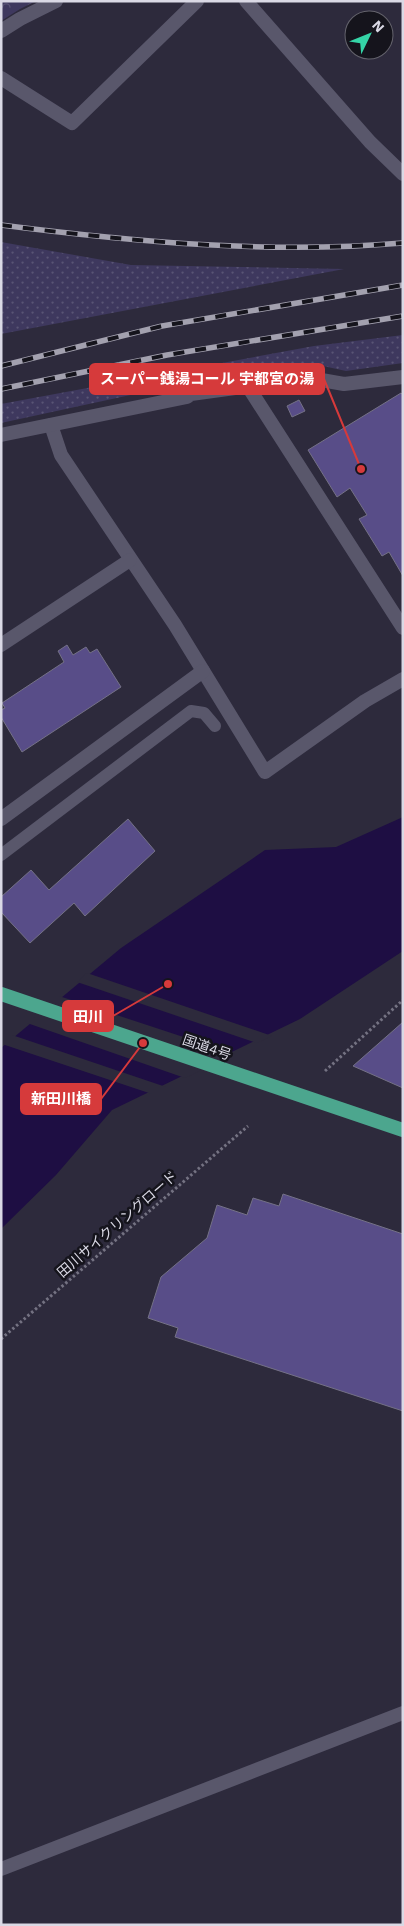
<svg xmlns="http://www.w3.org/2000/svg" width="404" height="1926" viewBox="0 0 404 1926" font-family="'Work Sans','Noto Sans JP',sans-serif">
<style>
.grass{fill:url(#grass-dots)}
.forest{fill:url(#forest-crowns)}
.water{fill:#1e0e43}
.pier{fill:#2d2a3c}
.building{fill:#584d88;stroke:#747186}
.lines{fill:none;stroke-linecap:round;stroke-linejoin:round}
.path{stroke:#747282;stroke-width:3;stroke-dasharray:2.5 2.5;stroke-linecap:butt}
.service{stroke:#59576b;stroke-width:12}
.minor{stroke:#59576b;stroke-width:14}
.trunk{stroke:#4ca68e;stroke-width:14}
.rail-casing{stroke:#a3a1af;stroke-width:5.5}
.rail{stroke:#15141c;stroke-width:4;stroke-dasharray:11;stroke-linecap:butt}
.labels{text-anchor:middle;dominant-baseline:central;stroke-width:5;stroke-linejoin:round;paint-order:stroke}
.street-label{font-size:14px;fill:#dad9e5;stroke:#15141c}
.leader{fill:none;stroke:#d63a3b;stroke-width:2}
.callout-dot{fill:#d63a3b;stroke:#15141c;stroke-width:2}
.callout{fill:#d63a3b;stroke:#d63a3b;stroke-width:2}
.callout-label{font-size:15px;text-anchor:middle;font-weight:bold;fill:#fff}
</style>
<defs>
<pattern id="grass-dots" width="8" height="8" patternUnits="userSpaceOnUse" patternTransform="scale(1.25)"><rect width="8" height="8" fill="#3e385e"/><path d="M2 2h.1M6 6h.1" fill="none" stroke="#595475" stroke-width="1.8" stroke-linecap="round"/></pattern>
<pattern id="forest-crowns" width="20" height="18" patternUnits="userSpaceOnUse" patternTransform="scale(1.25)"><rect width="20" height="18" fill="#3e385e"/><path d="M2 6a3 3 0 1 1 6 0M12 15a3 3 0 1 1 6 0" fill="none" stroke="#595475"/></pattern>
</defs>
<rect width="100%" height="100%" fill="#2d2a3c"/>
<!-- grass -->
<g class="grass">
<path d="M1,242l130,23 213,4 -343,65z"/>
<path d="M403,335v28l-57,8 -32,-7 -55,7 -73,12 -185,40v-19l313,-58z"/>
</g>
<!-- forest -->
<path class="forest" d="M1,1h35l-16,8 -19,12z"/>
<!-- water -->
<path class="water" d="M403,817v134l-103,68 -188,91 -56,65 -55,54v-181l120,-100 144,-98 71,-3z"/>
<!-- pier -->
<g class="pier">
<path d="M87,973l185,63 -15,7 -180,-61z"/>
<path d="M59,996l176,58 -50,24 -158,-55z"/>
<path d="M12,1035l154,52 -14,7 -150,-50z"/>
</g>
<!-- building -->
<g class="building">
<path d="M401,393l2,2v181l-14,-24 -7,4 -23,-37 8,-4 -17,-27 -13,9 -29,-47z"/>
<path d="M299,400l6,11 -13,6 -5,-11z"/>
<path d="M67,645l6,10 13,-8 4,6 7,-4 24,38 -99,65 -21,-35v-7l4,-2 -3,-5 62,-41 -6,-11z"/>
<path d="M128,819l27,32 -70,65 -11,-13 -44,40 -29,-31v-15l30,-27 18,20z"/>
<path d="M403,1022v66l-50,-22z"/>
<path d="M283,1194l120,40v177l-228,-74 3,-9 -30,-10 13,-41 46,-39 10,-33 30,10 6,-17 26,8z"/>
</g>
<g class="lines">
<!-- path -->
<g class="path">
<path d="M325,1071l78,-71"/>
<path d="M1,1339l247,-213"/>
</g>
<!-- service -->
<path class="service" d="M1,855l190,-144 13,2 11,13"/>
<!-- minor -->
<g class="minor">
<path d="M246,1l124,141 33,32"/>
<path d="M1,31l19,-12 36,-18"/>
<path d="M1,78l71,45 125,-122"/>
<path d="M247,385l156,243"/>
<path d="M51,425l10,30 114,170 90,147 100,-71 38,-22"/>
<path d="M1,435l186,-38 4,-3 119,-16 34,6 59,-7"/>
<path d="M1,645l129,-85"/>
<path d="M1,819l202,-148"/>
<path d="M1,1869l402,-156"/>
</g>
<!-- trunk -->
<path class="trunk" d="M1,994l402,136"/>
<defs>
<g id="rail">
<path d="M1,225c133,17 268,29 402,18"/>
<path d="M1,366l161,-40 241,-41"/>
<path d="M1,389l166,-34 236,-39"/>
</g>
</defs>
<!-- rail casing -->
<use href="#rail" class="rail-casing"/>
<!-- rail -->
<use href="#rail" class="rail"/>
</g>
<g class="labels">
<!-- street labels -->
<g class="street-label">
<text transform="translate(207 1047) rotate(19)">国道4号</text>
<text transform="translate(117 1224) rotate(-41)">田川サイクリングロード</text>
</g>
</g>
<!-- callouts -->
<path class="leader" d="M361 469L324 379M168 984L113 1016M143 1043L101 1099"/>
<g class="callout-dot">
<circle cx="361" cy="469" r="5"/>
<circle cx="168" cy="984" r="5"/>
<circle cx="143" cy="1043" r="5"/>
</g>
<g class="callout">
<rect x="90" y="364" width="234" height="30" rx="5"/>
<rect x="63" y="1001" width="50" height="30" rx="5"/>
<rect x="21" y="1084" width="80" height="30" rx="5"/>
</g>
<g class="callout-label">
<text x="207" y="384">スーパー銭湯コール 宇都宮の湯</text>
<text x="88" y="1022">田川</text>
<text x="61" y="1104">新田川橋</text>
</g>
<!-- border -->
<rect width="404" height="1926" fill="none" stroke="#dad9e5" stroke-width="5"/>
<!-- north arrow -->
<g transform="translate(369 35) rotate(47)"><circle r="24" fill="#15141c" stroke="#64636c"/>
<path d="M0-4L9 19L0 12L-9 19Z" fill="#35d4a7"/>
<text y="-8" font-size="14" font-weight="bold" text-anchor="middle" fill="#dad9e5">N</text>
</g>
</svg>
